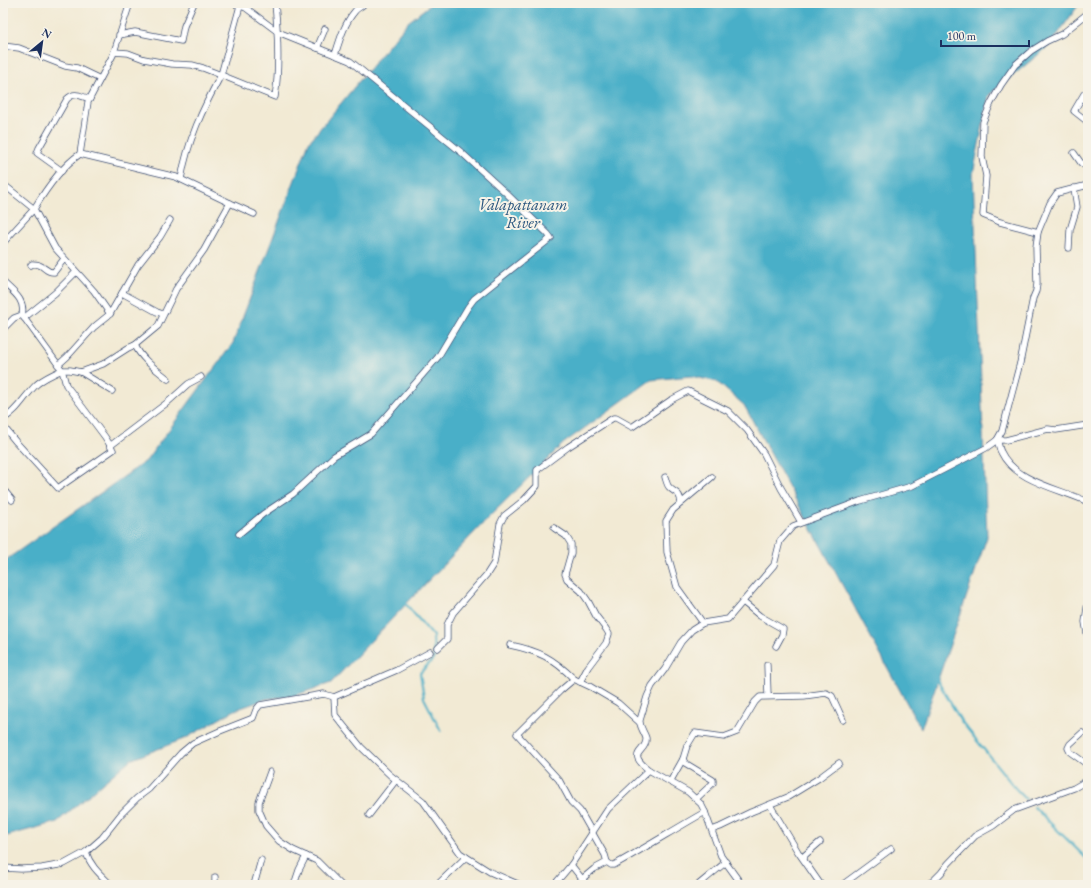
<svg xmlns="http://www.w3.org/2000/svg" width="1091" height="888" viewBox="0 0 1091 888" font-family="'EB Garamond',serif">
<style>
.water{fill:#49afc8;stroke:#326f93}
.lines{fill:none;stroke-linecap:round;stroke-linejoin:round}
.stream{stroke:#49afc8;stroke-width:2}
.minor-casing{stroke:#3b4b70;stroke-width:7}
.minor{stroke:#fff;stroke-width:5.5}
.labels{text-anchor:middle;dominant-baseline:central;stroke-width:4;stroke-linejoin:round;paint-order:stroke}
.water-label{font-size:16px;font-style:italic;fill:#29557e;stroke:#f7f3e8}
</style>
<rect width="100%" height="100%" fill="#f7f3e8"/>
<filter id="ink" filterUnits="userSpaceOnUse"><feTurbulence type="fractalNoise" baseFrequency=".025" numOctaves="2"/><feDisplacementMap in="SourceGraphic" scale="8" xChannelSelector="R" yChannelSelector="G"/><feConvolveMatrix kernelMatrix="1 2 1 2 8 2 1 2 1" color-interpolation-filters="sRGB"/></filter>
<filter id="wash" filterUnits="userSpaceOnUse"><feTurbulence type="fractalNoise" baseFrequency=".012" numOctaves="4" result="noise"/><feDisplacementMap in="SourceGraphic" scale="16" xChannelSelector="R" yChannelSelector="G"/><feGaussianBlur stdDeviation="0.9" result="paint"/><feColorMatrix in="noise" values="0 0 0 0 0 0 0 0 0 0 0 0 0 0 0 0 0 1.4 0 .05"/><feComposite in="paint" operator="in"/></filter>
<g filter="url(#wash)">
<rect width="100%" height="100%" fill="#f2ead4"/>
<!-- water -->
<path class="water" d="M432,3h648l-30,42 -61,50 -16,79 14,363 -66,192 -177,-324 -27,-23 -26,-6 -40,4 -87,63 -74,73 -159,167 -38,13 -27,3 -31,11 -49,28 -56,22 -73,62 -54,15v-275l143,-101 87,-118 76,-201 98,-119z"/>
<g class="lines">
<!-- stream -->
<g class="stream">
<path d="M405,603l28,33 1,22 -14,15 4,25 17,33"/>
<path d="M936,678l25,43 55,68 10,10"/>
<path d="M1034,807l54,53"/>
</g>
</g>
</g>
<g filter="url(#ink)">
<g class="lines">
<defs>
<g id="minor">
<path d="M47,3h3"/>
<path d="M232,3l14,5 32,24 72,29 111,91 45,41 42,41 3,4 -77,61 -6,8 -30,50 -67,77 -37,22 -41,38 -30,20 -24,20"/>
<path d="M240,6l-19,69 54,22c5,-31 3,-63 0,-94"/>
<path d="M1088,13l-26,21 -15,7 -16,10 -16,14 -14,20 -10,18 -8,19 -1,35 4,19 -3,39 17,7 38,10 12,-29 7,-10 31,-8"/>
<path d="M119,35l16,-3 46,9 3,-15 10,-23"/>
<path d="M3,46l16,2 46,18 12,2 23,11"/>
<path d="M317,48l8,-19"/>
<path d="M114,52l14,1 16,6 28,5 20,1 11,3 18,7c-19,35 -33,65 -40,104"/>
<path d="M335,55c5,-16 9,-31 20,-44 3,-4 7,-4 10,-8"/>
<path d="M1084,94l-10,17 14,11"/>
<path d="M1074,153l7,10 7,5"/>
<path d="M62,171l-25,-18 2,-5 28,-49c8,-8 13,-3 23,0"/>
<path d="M3,184l31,25c12,-20 27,-42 46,-55l8,-52 25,-47 17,-52"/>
<path d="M230,203l24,11"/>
<path d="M3,243l31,-34 21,39 39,43 16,23"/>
<path d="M1069,248l1,-18 7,-23 -3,-19"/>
<path d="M31,265l1,-1c1,0 6,0 7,1 6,2 8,8 15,7l10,-13"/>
<path d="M3,282c10,10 23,18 19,33l40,55h8l11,2 22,-8 25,-16 7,-3 23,-19 18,-37 28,-39 26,-47 -54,-26 -96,-23"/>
<path d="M122,293l35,19 6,2"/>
<path d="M24,318l31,-25 21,-21"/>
<path d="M3,329l11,-11 8,-3"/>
<path d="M135,345c6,14 22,25 33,34"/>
<path d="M58,365l9,-8 27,-30 16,-13 28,-49 22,-28 10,-17"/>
<path d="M81,372l31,19"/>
<path d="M3,419c14,-7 22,-24 34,-35 7,-6 16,-10 25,-14l4,15 39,52 8,13 -55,38 -42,-46 -13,-16"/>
<path d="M1088,425l-32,5 -8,-1 -42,11h-9c2,4 2,9 4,12 14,30 60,37 87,50"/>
<path d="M110,446l58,-44 20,-18 13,-7"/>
<path d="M665,477c1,3 2,8 4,10 6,7 11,4 12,16"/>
<path d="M3,489l9,11"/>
<path d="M554,528l12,8 5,8v9l-6,21 2,5 14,12 7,10 8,15 10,13 3,5 -3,9 -18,24 -8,15"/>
<path d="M1088,601l-3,21 3,17"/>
<path d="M743,602l17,14 23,13 -1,6 -6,11"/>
<path d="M703,623l-26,-36 -10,-35 -1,-31 7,-11 39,-33"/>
<path d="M510,645c29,6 43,13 64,34"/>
<path d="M438,648l9,-9v-14l6,-12 34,-39 7,-11 6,-39 4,-8 20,-16 13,-14v-16l31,-23 45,-29h3l16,9 39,-27 17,-9 40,20 19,19 17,24 17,34 20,34"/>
<path d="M767,665l1,31"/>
<path d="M334,697l1,18 26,32 29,28 33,26 37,52 30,19 30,13"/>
<path d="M639,722l-21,-19 -27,-16 -17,-8 -14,12 -43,43 42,46 12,22 9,9 25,44 2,7 4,3h3c31,-17 61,-36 91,-53"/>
<path d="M1082,733l-12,11 -2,4 2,4 18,13"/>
<path d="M649,770c-25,-19 -1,-17 -3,-32 -2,-7 -7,-11 -6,-18l7,-23 5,-11 13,-17 16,-27 11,-12 11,-7 25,-4 46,-54 6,-24 13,-15 67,-25 52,-15 74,-38 11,-8 5,-9 18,-68 13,-65 3,-7 1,-7 -1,-37 2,-15"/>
<path d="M270,772l-11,30v8l7,16 13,15 14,9 24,11 24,24"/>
<path d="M670,782l13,-23"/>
<path d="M696,799l17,-16v-3l-28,-17 -2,-4 4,-13 8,-13 29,4 13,-5 18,-30 5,-5 44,-1 22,-3 6,3 11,24"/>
<path d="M770,805l28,47 23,33"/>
<path d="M369,815l27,-35"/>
<path d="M712,830l8,-3 31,-15 37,-15 31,-19 20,-15"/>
<path d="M86,852c4,14 15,23 25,33"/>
<path d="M804,859l1,-4 15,-13"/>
<path d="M571,865l16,20"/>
<path d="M3,868l18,1 21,-1 22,-4 22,-12 16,-14 19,-24 16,-16 12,-9 32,-36 12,-10 27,-12 33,-13 3,-8 4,-5 64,-11 10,3 63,-27 33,-18"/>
<path d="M582,879l12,-10 13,-7"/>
<path d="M215,885v-8"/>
<path d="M254,885l7,-25"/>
<path d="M294,885l5,-15 7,-14"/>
<path d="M437,885l29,-28"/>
<path d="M554,885l17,-20 37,-56 41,-39 39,22 13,12 4,8 16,44 21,29"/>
<path d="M698,885l28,-23"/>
<path d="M842,885l49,-36"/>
<path d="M926,885l7,-4 8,-8 7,-9 27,-28 18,-10 21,-16 60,-22 14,-8"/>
</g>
</defs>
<!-- minor casing -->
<use href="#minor" class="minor-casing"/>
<!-- minor -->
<use href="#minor" class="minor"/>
</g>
</g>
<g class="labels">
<!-- water labels -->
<g class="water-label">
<text x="523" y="204">Valapattanam<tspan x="523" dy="18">River</tspan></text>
</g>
</g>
<!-- margin -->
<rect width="1091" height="888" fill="none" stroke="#f7f3e8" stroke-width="16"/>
<!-- north arrow -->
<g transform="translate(42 42) rotate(29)" stroke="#f7f3e8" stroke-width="3" paint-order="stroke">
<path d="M0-3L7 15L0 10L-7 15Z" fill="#1b2f5e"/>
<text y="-6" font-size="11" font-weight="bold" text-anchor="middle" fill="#1b2f5e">N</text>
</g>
<!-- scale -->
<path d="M941 40v6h88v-6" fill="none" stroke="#1b2f5e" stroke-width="2"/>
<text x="947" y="40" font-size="12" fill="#1b2f5e" stroke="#f7f3e8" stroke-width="3" paint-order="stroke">100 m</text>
</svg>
